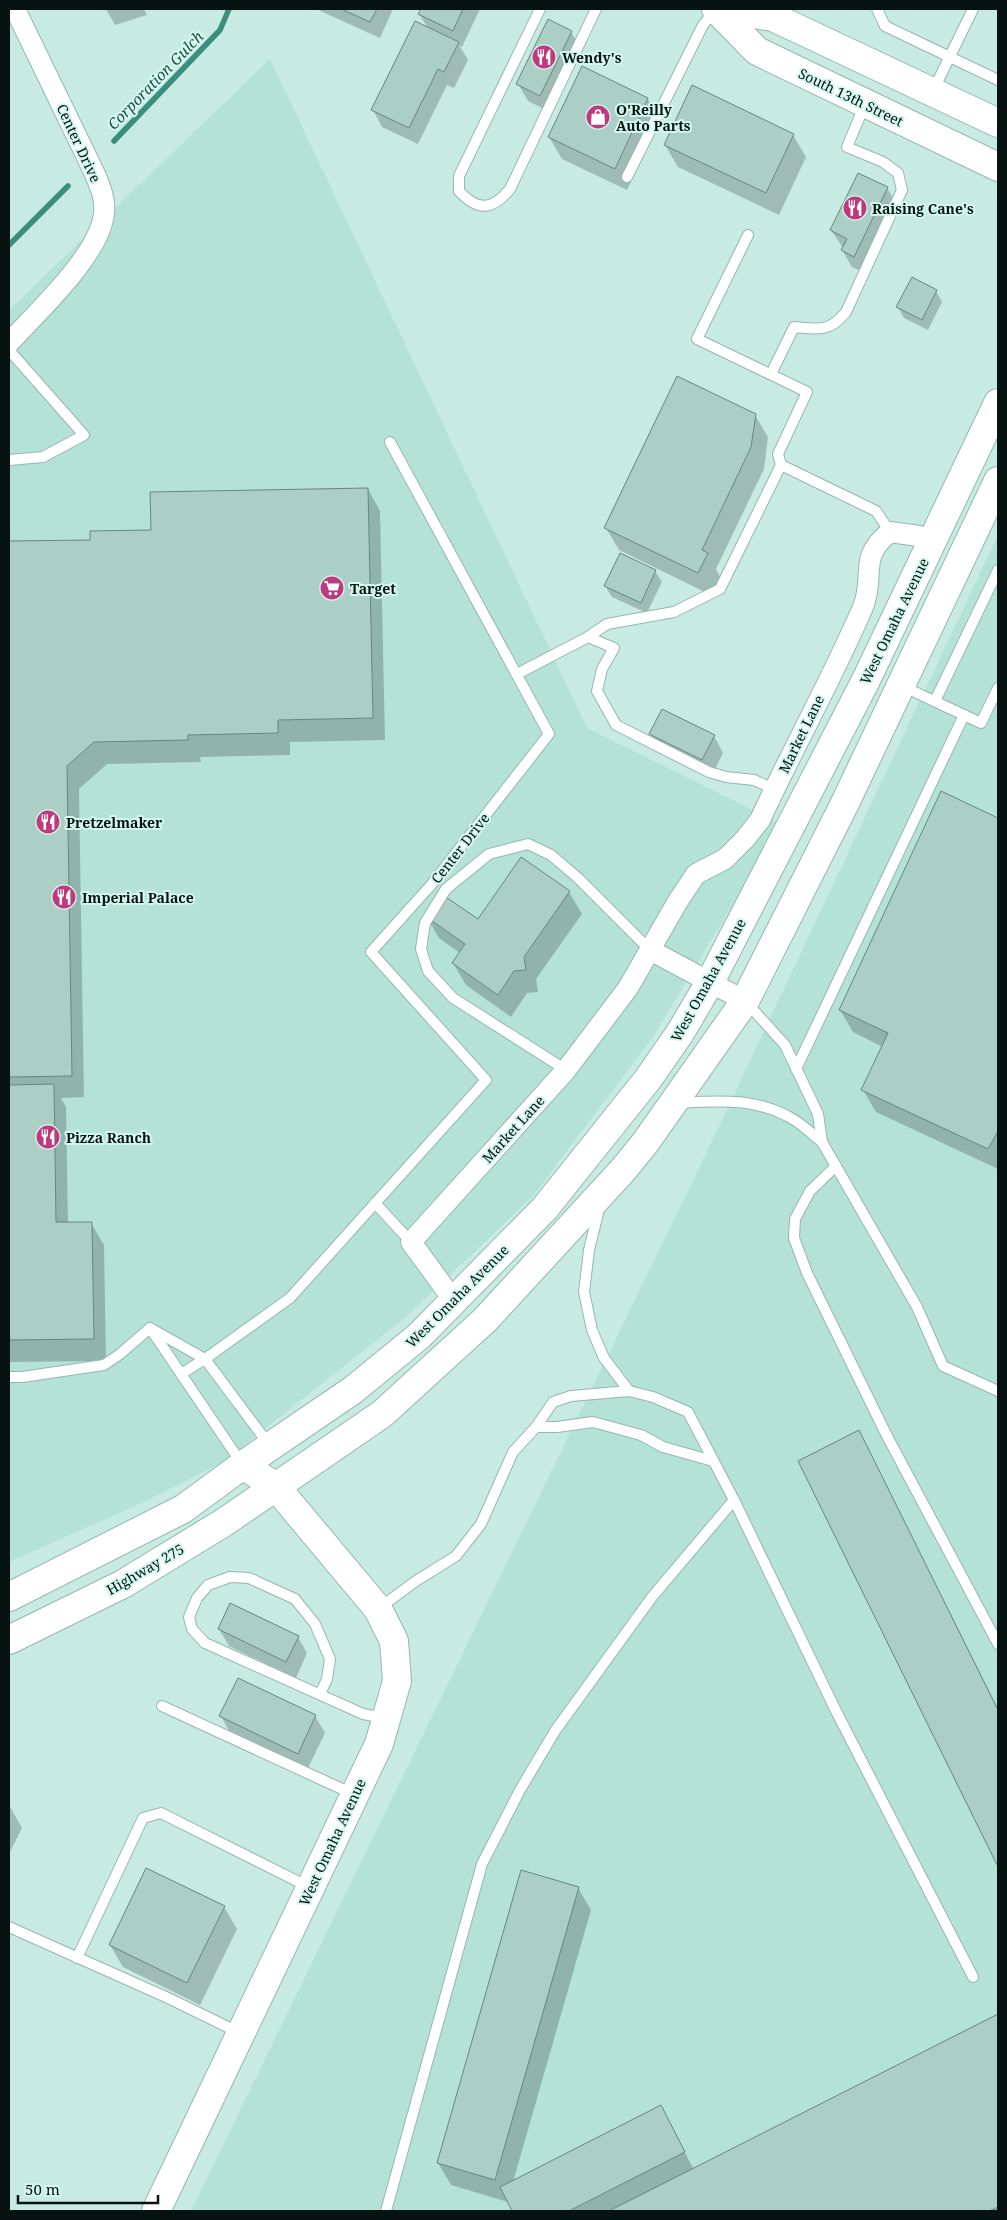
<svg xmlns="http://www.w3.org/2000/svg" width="1007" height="2220" viewBox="0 0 1007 2220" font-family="'Noto Serif',serif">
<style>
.built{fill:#b5e2d7}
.shadow{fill:#0003}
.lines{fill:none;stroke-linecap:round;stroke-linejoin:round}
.stream{stroke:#3a8e7d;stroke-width:5.5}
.building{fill:#abcec5;stroke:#66877f}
.lane-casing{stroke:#94b7ae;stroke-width:12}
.street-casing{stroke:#94b7ae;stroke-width:22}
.secondary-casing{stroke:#94b7ae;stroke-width:30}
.highway-casing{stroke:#94b7ae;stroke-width:30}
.lane{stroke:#fff;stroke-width:10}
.street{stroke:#fff;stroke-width:20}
.secondary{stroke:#fff;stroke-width:28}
.highway{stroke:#fff;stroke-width:28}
.labels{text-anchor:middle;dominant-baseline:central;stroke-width:4;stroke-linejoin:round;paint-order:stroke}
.poi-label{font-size:14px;font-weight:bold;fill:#061310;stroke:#d4f8ef;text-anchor:start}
.street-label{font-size:14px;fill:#061310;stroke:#d4f8ef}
.water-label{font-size:15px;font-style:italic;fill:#1e4f45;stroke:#d4f8ef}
</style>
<rect width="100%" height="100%" fill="#c7ebe2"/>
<!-- built -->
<g class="built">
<path d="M270,59l317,669 194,96 -126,210 -122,162 -126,120 -184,146 -81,41 -133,59v-1252z"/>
<path d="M998,535v1178l-107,-202 107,204v496h-807l514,-1055z"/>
</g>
<!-- shadow -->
<g class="shadow">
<path d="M106,9h38l3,6 -32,10z"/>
<path d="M316,9h77l-13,29z"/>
<path d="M422,9h58l-18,38 -3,-2 9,15 -14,28 -7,-3 -29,59 -36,-17 -9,-17 55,-82 -9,-14z"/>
<path d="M571,32l10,16 -31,64 -22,-11 -10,-17z"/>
<path d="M648,99l12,22 -33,69 -65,-31 -13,-22z"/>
<path d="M793,135l13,22 -27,58 -101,-48 -13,-22z"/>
<path d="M887,188l10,17 -34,67 -11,-5 -10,-17 1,-2 -12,-18z"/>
<path d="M936,291l6,11 -14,28 -24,-12 -6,-11z"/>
<path d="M755,415l13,22 -4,32 -48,100 4,8 -9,18 -92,-45 -13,-22z"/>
<path d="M368,489l12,22 5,229 -95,2v13l-90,2 1,5 -94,2 -28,25 5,308 -23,1 5,9 2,116h23l13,22 2,116 -97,1v-820l82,-1z"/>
<path d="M655,571l7,11 -15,31 -35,-16 -7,-11z"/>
<path d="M651,734l63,2 9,17 -11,23 -52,-25z"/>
<path d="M941,793l57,27v349l-122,-57 -13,-22 20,-43 -30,-15 -13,-22z"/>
<path d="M569,892l13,22 -46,65 2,13 -11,1 -16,24 -45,-32 -13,-22 7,-10 -21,-15 -13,-22 52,5z"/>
<path d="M859,1431l139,278v155l-199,-403z"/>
<path d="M219,1629l79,8 9,16 -11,25 -67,-32z"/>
<path d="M221,1716h94l10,17 -18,37 -77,-37z"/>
<path d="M9,1805l13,23 -13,26z"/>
<path d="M578,1888l13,22 -78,272 148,-75 33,63 304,-154v195h-485l-5,-9 -57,-17 -13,-22z"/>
<path d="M224,1907l13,22 -37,76 -77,-38 -13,-22z"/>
</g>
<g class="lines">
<!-- stream -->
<g class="stream">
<path d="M114,141l106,-111 9,-21"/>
<path d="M9,245l59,-59"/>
</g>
</g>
<!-- building -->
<g class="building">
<path d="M341,9h36l-7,13z"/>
<path d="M421,9h42l-10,22 -35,-17z"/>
<path d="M548,19l24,12 -32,65 -24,-12z"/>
<path d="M415,21l44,21 -15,30 -6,-3 -29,59 -38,-18z"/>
<path d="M582,66l66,32 -33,71 -67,-32z"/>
<path d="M692,85l102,49 -28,59 -102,-48z"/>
<path d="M858,173l30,14 -34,70 -13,-7 6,-11 -17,-9z"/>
<path d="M912,277l25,13 -15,30 -26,-13z"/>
<path d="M677,376l79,38 -5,33 -49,103 6,3 -10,20 -94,-45z"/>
<path d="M368,488l5,230 -95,2v13l-90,2v5l-94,2 -27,24 5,310 -63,1v-536l81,-1v-9l61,-1 -1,-38z"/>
<path d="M620,553l36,17 -15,33 -37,-17z"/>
<path d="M662,709l53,26 -13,25 -53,-26z"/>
<path d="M941,791l57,27v313l-10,18 -127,-59 27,-57 -49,-23z"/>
<path d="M521,857l49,34 -46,66 2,13 -12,1 -16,24 -46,-32 13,-19 -40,-28 15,-23 38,26z"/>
<path d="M54,1084l2,138h36l2,117 -85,1v-255z"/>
<path d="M859,1430l139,280v157l-200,-406z"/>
<path d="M230,1603l69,33 -13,26 -68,-33z"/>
<path d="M238,1678l78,37 -18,39 -79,-38z"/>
<path d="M146,1868l79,38 -38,77 -78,-38z"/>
<path d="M521,1870l58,17 -84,293 -58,-17z"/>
<path d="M998,2014v193l-9,4h-380z"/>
<path d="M661,2105l24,47 -116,59h-57l-12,-24z"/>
</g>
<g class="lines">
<defs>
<g id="lane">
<path d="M540,9l-81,167v15c19,21 34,19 51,-2l86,-180"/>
<path d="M877,9l8,17 113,54"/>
<path d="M933,91l40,-82"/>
<path d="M627,177l76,-152 12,-15"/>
<path d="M748,235l-51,104 110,53 -29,62 3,11"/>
<path d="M9,350l75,85 -41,22 -34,3"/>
<path d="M771,374l23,-47c24,2 35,6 52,-15l56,-122 -4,-17 -15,-11 -36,-15 18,-43"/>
<path d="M588,637l26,11 -12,21 -5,22 19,34 93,47 17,5 28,3 20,9"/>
<path d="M517,674l71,-37 19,-13 67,-12 46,-23 61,-124 95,46 14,21"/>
<path d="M902,686l79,37 17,-35"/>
<path d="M935,701l63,-131"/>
<path d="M746,1002l39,43 33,69 4,28 95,165 26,59 55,25"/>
<path d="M796,1069l168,-354"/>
<path d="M566,1070l-113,-72 -25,-27 -7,-22 4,-26 21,-34 43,-35 39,-10 23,11 27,23 72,72"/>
<path d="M677,1103c40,-2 77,-6 114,15 11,6 21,16 31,24"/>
<path d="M836,1166l-26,25 -15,28 -1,19 13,35 80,163 111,208"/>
<path d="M375,1203l36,39"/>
<path d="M600,1205l-11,45 -5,42 8,38 12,28 25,33"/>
<path d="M150,1328l55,31 65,87"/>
<path d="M152,1331l90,133"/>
<path d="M181,1374l24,-15 85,-61 196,-218 -115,-128 60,-67 118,-151 -159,-292"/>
<path d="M9,1377h13l82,-12 16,-11 30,-26"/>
<path d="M536,1427h21l36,-5 48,13 22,12 50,14"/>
<path d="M379,1608l37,-27 40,-25 25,-32 32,-72 23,-25 17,-25 18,-6 58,-5 24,6 35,15 46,88 103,213 136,264"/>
<path d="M320,1694l7,-15 3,-20 -15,-35 -20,-25 -33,-15 -13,-6 -19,-1 -22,8 -11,13 -8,19 3,12 13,14 158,71 22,4"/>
<path d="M162,1706l191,88"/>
<path d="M9,1927l157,70 74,36"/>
<path d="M77,1958l66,-140 18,-5 148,74"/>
<path d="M386,2211l96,-347 38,-74 35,-59 97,-134 82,-97"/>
</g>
<g id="street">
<path d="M9,343c28,-31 91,-88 95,-130 2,-14 -5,-29 -10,-41l-79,-163"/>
<path d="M650,950l95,51"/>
<path d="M454,1301l-43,-59 155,-172 62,-82 50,-87 18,-27 29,-15 20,-20 15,-19c33,-72 72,-141 103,-213 13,-32 -6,-49 27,-75l29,4 13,6"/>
</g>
<path id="secondary" d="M156,2211l223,-467 18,-63 -3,-40 -16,-32 -102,-122 -33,-22"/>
<g id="highway">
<path d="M716,9l41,42 241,116"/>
<path d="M721,9l52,8 225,106"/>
<path d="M9,1597l174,-88 60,-44 110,-75 66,-54 126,-128 103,-129 32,-46 30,-51 156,-302 132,-277"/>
<path d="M9,1640l114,-56 100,-61 159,-109 103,-94 138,-150 22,-27 100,-142 100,-198 153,-322"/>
</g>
</defs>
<!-- lane casing -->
<use href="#lane" class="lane-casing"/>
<!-- street casing -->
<use href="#street" class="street-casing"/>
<!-- secondary casing -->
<use href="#secondary" class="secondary-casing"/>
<!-- highway casing -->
<use href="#highway" class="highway-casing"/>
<!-- lane -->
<use href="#lane" class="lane"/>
<!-- street -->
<use href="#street" class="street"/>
<!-- secondary -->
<use href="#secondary" class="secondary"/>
<!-- highway -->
<use href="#highway" class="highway"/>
</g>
<!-- icons -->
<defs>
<symbol id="restaurant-disc" viewBox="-11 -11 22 22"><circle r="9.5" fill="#be397d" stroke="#d4f8ef"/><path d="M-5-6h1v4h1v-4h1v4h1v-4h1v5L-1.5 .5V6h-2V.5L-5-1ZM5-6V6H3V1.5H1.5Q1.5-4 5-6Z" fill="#fff"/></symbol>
<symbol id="shop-disc" viewBox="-11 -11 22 22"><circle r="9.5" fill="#be397d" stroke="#d4f8ef"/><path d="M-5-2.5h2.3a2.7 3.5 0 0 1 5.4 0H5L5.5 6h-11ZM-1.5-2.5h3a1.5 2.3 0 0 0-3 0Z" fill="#fff"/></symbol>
<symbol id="supermarket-disc" viewBox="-11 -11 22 22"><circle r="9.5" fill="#be397d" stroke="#d4f8ef"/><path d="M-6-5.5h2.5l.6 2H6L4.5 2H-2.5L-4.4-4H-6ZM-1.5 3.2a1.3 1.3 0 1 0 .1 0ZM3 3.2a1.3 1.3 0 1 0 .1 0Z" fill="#fff"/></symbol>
</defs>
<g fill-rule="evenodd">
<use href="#restaurant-disc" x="530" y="43" width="28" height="28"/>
<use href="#shop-disc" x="584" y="103" width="28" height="28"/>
<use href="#restaurant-disc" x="841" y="194" width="28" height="28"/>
<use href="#supermarket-disc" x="318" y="574" width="28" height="28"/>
<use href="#restaurant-disc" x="34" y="808" width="28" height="28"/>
<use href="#restaurant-disc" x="50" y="883" width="28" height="28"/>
<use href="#restaurant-disc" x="34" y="1123" width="28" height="28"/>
</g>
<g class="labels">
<!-- poi labels -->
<g class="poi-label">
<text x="562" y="57">Wendy's</text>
<text x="616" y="109">O'Reilly<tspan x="616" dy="16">Auto Parts</tspan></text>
<text x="872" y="208">Raising Cane's</text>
<text x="350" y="588">Target</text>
<text x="66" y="822">Pretzelmaker</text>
<text x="82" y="897">Imperial Palace</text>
<text x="66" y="1137">Pizza Ranch</text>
</g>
<!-- street labels -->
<g class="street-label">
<text transform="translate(851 97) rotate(26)">South 13th Street</text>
<text transform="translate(79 143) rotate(65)">Center Drive</text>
<text transform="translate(894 621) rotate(-64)">West Omaha Avenue</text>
<text transform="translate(801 734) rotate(-64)">Market Lane</text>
<text transform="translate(460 848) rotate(-52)">Center Drive</text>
<text transform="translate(708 980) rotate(-61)">West Omaha Avenue</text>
<text transform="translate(513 1129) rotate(-48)">Market Lane</text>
<text transform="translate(457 1296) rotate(-45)">West Omaha Avenue</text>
<text transform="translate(145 1569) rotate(-30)">Highway 275</text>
<text transform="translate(332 1842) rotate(-65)">West Omaha Avenue</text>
</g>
<!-- water labels -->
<g class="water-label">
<text transform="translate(155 80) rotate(-46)">Corporation Gulch</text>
</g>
</g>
<!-- border -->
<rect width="1007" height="2220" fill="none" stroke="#061310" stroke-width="20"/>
<!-- scale -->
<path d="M18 2195v8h140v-8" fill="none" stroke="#061310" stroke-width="2.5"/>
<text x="25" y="2195" font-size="15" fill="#061310" stroke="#d4f8ef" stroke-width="4" paint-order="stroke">50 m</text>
</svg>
